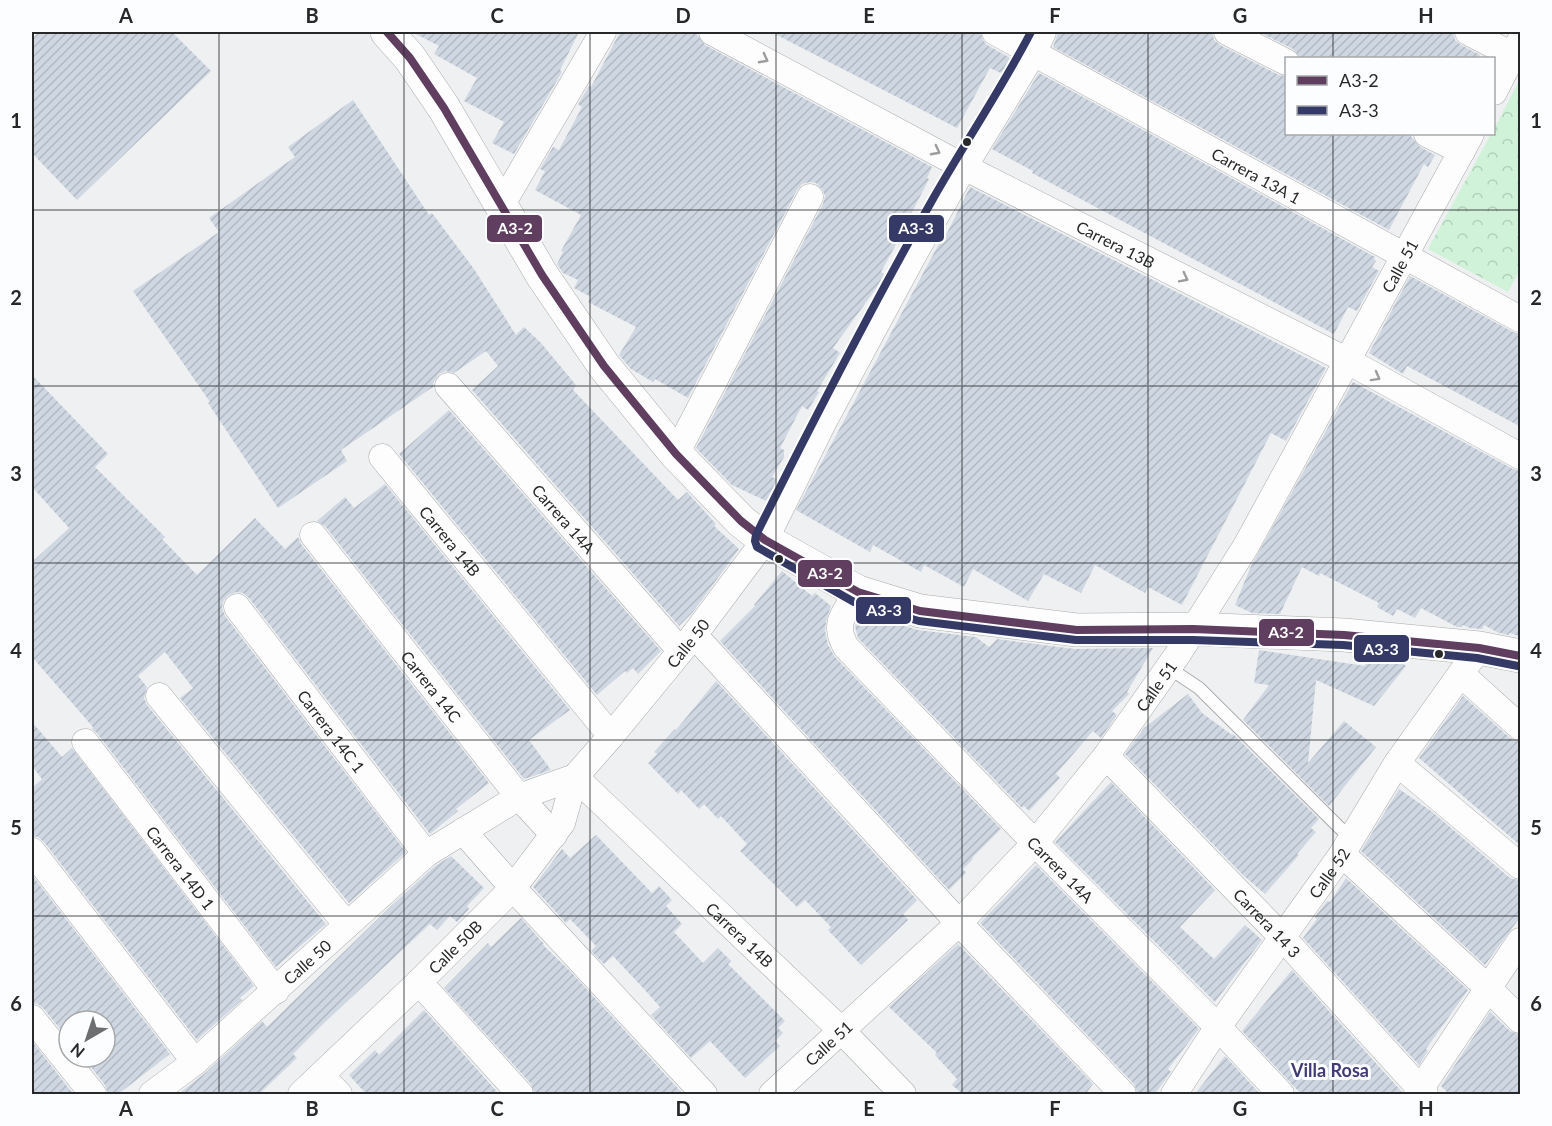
<svg xmlns="http://www.w3.org/2000/svg" width="1552" height="1126" viewBox="0 0 1552 1126" font-family="Lato,sans-serif">
<style>
.park{fill:url(#park-crowns)}
.building{fill:url(#building-hatch)}
.lines{fill:none;stroke-linecap:round;stroke-linejoin:round}
.lane-casing{stroke:#aaabac;stroke-width:14}
.street-casing{stroke:#aaabac;stroke-width:27}
.secondary-casing{stroke:#aaabac;stroke-width:34}
.lane{stroke:#fdfdfd;stroke-width:12}
.street{stroke:#fdfdfd;stroke-width:26}
.secondary{stroke:#fdfdfd;stroke-width:33}
.bus-1-casing{stroke:#fcfdff;stroke-width:12}
.bus-2-casing{stroke:#fcfdff;stroke-width:12}
.bus-1{stroke:#603e5f;stroke-width:8}
.bus-2{stroke:#343965;stroke-width:8}
.oneway{stroke:#9d9d9e}
.grid{fill:none;stroke:#272829;stroke-width:1.5;stroke-opacity:0.55}
.bus-dot{fill:#272829;stroke:#fcfdff;stroke-width:2}
.labels{text-anchor:middle;dominant-baseline:central;stroke-width:6;stroke-linejoin:round;paint-order:stroke}
.street-label{font-size:16px;fill:#272829;stroke:#fcfdff}
.neighbourhood-label{font-size:18px;font-weight:bold;fill:#413a77;stroke:#fcfdff}
.line-badge{stroke:#fcfdff;stroke-width:2}
.badge-label{font-size:16px;text-anchor:middle;font-weight:bold;fill:#fff}
.neatline{fill:none;stroke:#272829;stroke-width:2}
.grid-label{font-size:20px;text-anchor:middle;font-weight:bold;fill:#272829}
</style>
<defs>
<pattern id="park-crowns" width="20" height="18" patternUnits="userSpaceOnUse" patternTransform="scale(1.5)"><rect width="20" height="18" fill="#d0f2d9"/><path d="M2 6a3 3 0 1 1 6 0M12 15a3 3 0 1 1 6 0" fill="none" stroke="#b3d0ba"/></pattern>
<pattern id="building-hatch" width="6" height="6" patternUnits="userSpaceOnUse" patternTransform="scale(1.5)"><rect width="6" height="6" fill="#cfd8e2"/><path d="M-1 1l2-2M0 6l6-6M5 7l2-2" fill="none" stroke="#b2b9c2"/></pattern>
</defs>
<rect width="100%" height="100%" fill="#eff0f1"/>
<!-- park -->
<path class="park" d="M1520,79v191l-12,22 -80,-43 63,-115h3v-5z"/>
<!-- building -->
<g class="building">
<path d="M39,32h133l39,39 -134,129 -45,-47v-114z"/>
<path d="M412,32h167l-19,38 2,2 -48,82 -22,-11 12,-21 -40,-21 13,-23 -43,-24 5,-8z"/>
<path d="M620,32h75l10,13 227,122 -5,11 2,1 -20,39 3,2 -10,18 -2,-1 -19,35 3,2 -7,13 -44,61 7,5 -23,38 2,1 -11,18 -6,-4 -22,42 4,2v7l-12,20 6,3 -12,21 -34,-16 -36,-37 127,-244 2,-8 -3,-7 -6,-6 -6,-1 -8,2 -5,6 -109,208 -33,-19 -2,3 -22,-13 -12,-14 17,-28 -48,-25 3,-5 -17,-9 4,-8 -15,-7 -6,-9 6,-12 -2,-1 20,-36 -46,-25 10,-19 -5,-2 13,-22 6,3 23,-43 -4,-3 11,-18 2,1z"/>
<path d="M771,32h204l6,2 2,6 4,5 25,14 -9,15 -13,-6 -33,60z"/>
<path d="M1058,32h154l2,8 6,5 59,30 8,2v57h122l11,13 15,8 -7,12 -4,-3 -35,66 -336,-183z"/>
<path d="M1259,32h194l2,8 6,5 19,10 -2,3h-178l-7,-9z"/>
<path d="M1039,73l336,184 -1,2 2,2 -4,6 7,4 -22,40 -9,-4 -14,27 -302,-161 1,-2 -41,-22z"/>
<path d="M353,100l76,115 3,-2 42,56 42,66 8,-8 17,16 35,42 -3,5 105,110 9,-8 29,32 -2,2 25,23 -46,63 -14,14 -207,-236 26,-24 -12,-15 -32,22 -8,-2 -7,3 -5,7 -1,6 -92,63 6,11 -69,47 -70,-105 2,-1 -77,-111 86,-59 -10,-14 86,-61 -7,-10z"/>
<path d="M970,187l356,181 -40,73 -15,-8 -89,172 -34,-18 -3,6 -50,-28 -14,28 -37,-19 -16,27 -55,-32 -9,18 -40,-22 -3,7 -48,-27 -3,7 -74,-42 146,-272 2,1z"/>
<path d="M1410,276l103,56 8,2v93l-114,-61 -4,8 -34,-21z"/>
<path d="M32,375l76,79 -13,13 70,70 -3,2 35,36 58,-57 30,31 13,-12 3,7 188,239 -33,26 2,2 -28,23 -181,-236 -6,-5 -7,-1 -9,4 -4,6 -1,6 3,8 181,236 -57,51 -169,-205 13,-10 -28,-36 -27,24 9,11 -3,11 3,7 179,219 -50,43 -179,-234 -5,-4 1,-2 -61,-70v-95l37,-34 -37,-41z"/>
<path d="M1353,382l160,87 8,2v166l-11,-4 -2,2 -11,-3 -13,-7 -2,4 -12,-1 -7,-3 -2,2h-4l-36,-19 -6,10 -18,-9 -4,7 -16,-9 2,-4 -59,-30 -1,3 -17,-9 -22,47 -28,-1 -17,-8 16,-39z"/>
<path d="M449,410l212,241 -23,23 -5,-6 -6,5 -2,-2 -28,24 -198,-241z"/>
<path d="M385,484l185,226 -41,30 22,30 -27,9 -199,-253 -8,-5 28,-24 9,11z"/>
<path d="M782,571l30,25 3,-3 16,13 -5,15 -1,10 3,14 7,12 166,172 -29,29 1,1 -10,10 3,4 -17,17 -229,-249 35,-35 -1,-1z"/>
<path d="M862,613l56,17 58,7 13,10 8,-8 78,10 78,-1 -26,44 2,2 -17,17 5,4 -16,23 -8,-7 -37,43 4,4 -31,33 -5,-5 -2,2 -164,-170 -3,-12z"/>
<path d="M1259,650l106,16 3,-10 29,3 9,7 -32,40 -58,-26 -8,83 36,-42 32,26 -47,59 -86,-86 26,-35 -15,-2z"/>
<path d="M716,681l201,219 -14,14 5,6 -47,45 -33,-35 3,-3 -26,-27 -8,7 -57,-56 7,-7 -26,-28 -3,3 -14,-15 -5,5 -18,-19 -3,4 -30,-31 9,-9 -3,-2 21,-23 1,1z"/>
<path d="M1188,694l14,19 30,22 1,-1 86,85 -8,9 5,4 -19,22 2,1 -34,39 -22,-19 -118,-121 19,-26z"/>
<path d="M1463,696l47,42 11,4v104l-102,-88z"/>
<path d="M32,722l30,35 10,-9 182,238 -14,12 2,2 -45,40 -153,-198 -6,-5 -6,-1v-48l10,-9 -10,-13z"/>
<path d="M1111,782l104,108 -35,37 34,32 31,-34 17,15 -47,62 -160,-160z"/>
<path d="M1399,789l32,22 79,67 11,3v35l-36,49 -124,-114z"/>
<path d="M596,835l56,58 7,-7 13,14 -6,6 16,18 -8,8 29,31 15,-15 13,13 -3,3 57,57 -7,7 5,5 -8,8 5,5 -35,32 -35,-37 -19,17 -40,-43 9,-8 -16,-18 -31,-33 -9,8 -13,-13 5,-5 -26,-27 -4,4 -33,-36 29,-38 8,9z"/>
<path d="M451,856l33,32 -17,18 2,3 -12,13 -7,-6 -13,14 -7,-6 -108,101 -29,29 4,4 -39,37h-81l28,-22 57,-52 5,6 126,-123 42,-38z"/>
<path d="M1036,865l163,164 -31,40 3,3 -17,23 -16,-1 -4,-10 -154,-161z"/>
<path d="M32,875l138,179 -53,41h-9l-3,-10 -22,-28h22v-36h-36v19l-25,-31 -6,-5 -6,-1z"/>
<path d="M1346,878l122,112 -42,59 2,2 -9,14 -116,-127 14,-19 -2,-2 12,-16 3,1z"/>
<path d="M521,918l23,26 -1,1 27,26 114,124h-149l-4,-11 -87,-96 44,-45 3,4z"/>
<path d="M958,944l135,140 -8,11h-121l-12,-10 5,-6 -22,-24 2,-2 -48,-46z"/>
<path d="M1292,970l110,122v3h-100l-60,-64z"/>
<path d="M424,1010l76,85h-133l-18,-20 26,-25 4,5z"/>
<path d="M1490,1012l20,19 11,4v60h-71l-9,-9z"/>
<path d="M32,1041l42,54h-42z"/>
<path d="M1225,1056l36,39h-67z"/>
</g>
<g class="lines">
<defs>
<path id="lane" d="M1169,668l30,20 152,151"/>
<g id="street">
<path id="s1" d="M712,32l252,135 382,193 174,96"/>
<path id="s2" d="M995,32l525,287"/>
<path d="M1227,32l59,30"/>
<path d="M1468,32l52,27"/>
<path d="M1494,92l26,-51"/>
<path d="M1427,134l35,17"/>
<path d="M501,206l102,-174"/>
<path id="s3" d="M448,386l232,264"/>
<path d="M676,454l134,-257"/>
<path id="s4" d="M382,457l229,279"/>
<path id="s5" d="M313,535l206,262 35,38"/>
<path id="s6" d="M858,592c-13,20 -26,31 -12,55l189,196 183,184 63,67"/>
<path id="s7" d="M237,607l189,247"/>
<path d="M694,635l265,288 164,171"/>
<path d="M1461,674l59,53"/>
<path d="M159,696l188,229"/>
<path id="s8" d="M85,742l191,249"/>
<path id="s9" d="M1106,756l176,181 143,157"/>
<path d="M1397,763l123,103"/>
<path id="s10" d="M575,777l267,254 61,63"/>
<path d="M463,831l50,57 191,206"/>
<path d="M32,851l163,211"/>
<path d="M1342,854l147,135 31,31"/>
<path d="M419,982l101,112"/>
<path d="M32,1018l61,76"/>
<path d="M321,1076l18,18"/>
<path id="s11" d="M152,1094l43,-32 231,-208 93,-57 56,-20 36,-41 83,-101 71,-95 60,-121 89,-165 50,-87 70,-115 9,-20"/>
<path id="s12" d="M301,1094l118,-112 94,-94 49,-65 13,-46"/>
<path id="s13" d="M772,1094l187,-171 76,-80 71,-87 72,-102 68,-108 225,-412"/>
<path id="s14" d="M1174,1094l44,-67 124,-173 55,-91 82,-115"/>
<path d="M1417,1094l103,-153"/>
</g>
<path id="secondary" d="M387,32l23,26 34,50 98,167 62,91 72,88 65,67 24,19 93,52 62,19 157,19 116,-1 151,6 135,13 41,8"/>
</defs>
<!-- lane casing -->
<use href="#lane" class="lane-casing"/>
<!-- street casing -->
<use href="#street" class="street-casing"/>
<!-- secondary casing -->
<use href="#secondary" class="secondary-casing"/>
<!-- lane -->
<use href="#lane" class="lane"/>
<!-- street -->
<use href="#street" class="street"/>
<!-- secondary -->
<use href="#secondary" class="secondary"/>
<defs>
<path id="bus-1" d="M387,32l23,26 34,50 98,167 62,91 72,88 65,67 24,19 93,52 62,19 157,19 116,-1 151,6 135,13 41,8"/>
<path id="bus-2" d="M1031,32c-29,56 -65,109 -97,165 -63,111 -121,224 -178,338l-1,6 2,6 97,55 65,19 157,19h117l150,5 134,13 41,8"/>
</defs>
<!-- bus-1 casing -->
<use href="#bus-1" class="bus-1-casing"/>
<!-- bus-2 casing -->
<use href="#bus-2" class="bus-2-casing"/>
<!-- bus-1 -->
<use href="#bus-1" class="bus-1"/>
<!-- bus-2 -->
<use href="#bus-2" class="bus-2"/>
</g>
<!-- one-way arrows -->
<defs><path id="oneway-chevron" d="M-2-3.5L2.5 0L-2 3.5" fill="none" stroke-width="1.6" stroke-linecap="round" stroke-linejoin="round" transform="scale(1.5)"/></defs>
<g class="oneway">
<use href="#oneway-chevron" transform="translate(764 59) rotate(28)"/>
<use href="#oneway-chevron" transform="translate(936 151) rotate(28)"/>
<use href="#oneway-chevron" transform="translate(1184 278) rotate(27)"/>
<use href="#oneway-chevron" transform="translate(1376 377) rotate(29)"/>
</g>
<!-- grid -->
<path class="grid" d="M219,32v1062M404,32v1062M590,32v1062M776,32v1062M962,32v1062M1148,32v1062M1333,32v26M1333,134v960M32,210h1488M32,386h1488M32,563h1488M32,740h1488M32,916h1488"/>
<!-- markers -->
<g class="bus-dot">
<circle cx="967" cy="142" r="5"/>
<circle cx="779" cy="559" r="5"/>
<circle cx="1439" cy="654" r="5"/>
</g>
<g class="labels">
<!-- street labels -->
<g class="street-label">
<text stroke="none"><textPath href="#s2" startOffset="298">Carrera 13A 1</textPath></text>
<text stroke="none"><textPath href="#s1" startOffset="456">Carrera 13B</textPath></text>
<text stroke="none"><textPath href="#s13" startOffset="1048">Calle 51</textPath></text>
<text stroke="none"><textPath href="#s3" startOffset="176">Carrera 14A</textPath></text>
<text stroke="none"><textPath href="#s4" startOffset="108">Carrera 14B</textPath></text>
<text stroke="none"><textPath href="#s11" startOffset="708">Calle 50</textPath></text>
<text stroke="none"><textPath href="#s13" startOffset="562">Calle 51</textPath></text>
<text stroke="none"><textPath href="#s5" startOffset="192">Carrera 14C</textPath></text>
<text stroke="none"><textPath href="#s7" startOffset="156">Carrera 14C 1</textPath></text>
<text stroke="none"><textPath href="#s8" startOffset="158">Carrera 14D 1</textPath></text>
<text stroke="none"><textPath href="#s6" startOffset="370">Carrera 14A</textPath></text>
<text stroke="none"><textPath href="#s14" startOffset="270">Calle 52</textPath></text>
<text stroke="none"><textPath href="#s9" startOffset="232">Carrera 14 3</textPath></text>
<text stroke="none"><textPath href="#s10" startOffset="228">Carrera 14B</textPath></text>
<text stroke="none"><textPath href="#s12" startOffset="213">Calle 50B</textPath></text>
<text stroke="none"><textPath href="#s11" startOffset="204">Calle 50</textPath></text>
<text stroke="none"><textPath href="#s13" startOffset="76">Calle 51</textPath></text>
</g>
<!-- neighbourhood labels -->
<g class="neighbourhood-label">
<text x="1330" y="1070">Villa Rosa</text>
</g>
</g>
<g class="line-badge">
<rect x="486" y="214" width="57" height="29" rx="6" fill="#603e5f"/>
<rect x="888" y="214" width="57" height="29" rx="6" fill="#343965"/>
<rect x="797" y="559" width="56" height="29" rx="6" fill="#603e5f"/>
<rect x="855" y="596" width="57" height="29" rx="6" fill="#343965"/>
<rect x="1258" y="618" width="57" height="29" rx="6" fill="#603e5f"/>
<rect x="1353" y="634" width="57" height="29" rx="6" fill="#343965"/>
</g>
<g class="badge-label">
<text x="515" y="234">A3-2</text>
<text x="916" y="234">A3-3</text>
<text x="825" y="579">A3-2</text>
<text x="884" y="616">A3-3</text>
<text x="1286" y="638">A3-2</text>
<text x="1381" y="655">A3-3</text>
</g>
<!-- border -->
<rect width="1552" height="1126" fill="none" stroke="#fcfdff" stroke-width="66"/>
<!-- legend -->
<rect x="1285" y="57" width="210" height="78" fill="#fcfdff" stroke="#a7a8a9" stroke-width="1.5"/>
<rect x="1297" y="76" width="30" height="9" fill="#603e5f" stroke="#a7a8a9" stroke-width="1.5"/>
<text x="1339" y="87" font-size="18" fill="#272829">A3-2</text>
<rect x="1297" y="106" width="30" height="9" fill="#343965" stroke="#a7a8a9" stroke-width="1.5"/>
<text x="1339" y="117" font-size="18" fill="#272829">A3-3</text>
<!-- north arrow -->
<g transform="translate(87 1039) rotate(219)"><circle r="28" fill="#fcfdff" stroke="#a7a8a9" stroke-width="1.5"/>
<path d="M0-4.5L10 22L0 15L-10 22Z" fill="#6d6e6f"/>
<text y="-9" font-size="16" font-weight="bold" text-anchor="middle" fill="#272829">N</text>
</g>
<rect x="33" y="33" width="1486" height="1060" class="neatline"/>
<g class="grid-label">
<text x="126" y="23">A</text>
<text x="312" y="23">B</text>
<text x="497" y="23">C</text>
<text x="683" y="23">D</text>
<text x="869" y="23">E</text>
<text x="1055" y="23">F</text>
<text x="1240" y="23">G</text>
<text x="1426" y="23">H</text>
<text x="16" y="128">1</text>
<text x="1536" y="128">1</text>
<text x="16" y="305">2</text>
<text x="1536" y="305">2</text>
<text x="16" y="481">3</text>
<text x="1536" y="481">3</text>
<text x="16" y="658">4</text>
<text x="1536" y="658">4</text>
<text x="16" y="835">5</text>
<text x="1536" y="835">5</text>
<text x="16" y="1011">6</text>
<text x="1536" y="1011">6</text>
<text x="126" y="1116">A</text>
<text x="312" y="1116">B</text>
<text x="497" y="1116">C</text>
<text x="683" y="1116">D</text>
<text x="869" y="1116">E</text>
<text x="1055" y="1116">F</text>
<text x="1240" y="1116">G</text>
<text x="1426" y="1116">H</text>
</g>
</svg>
